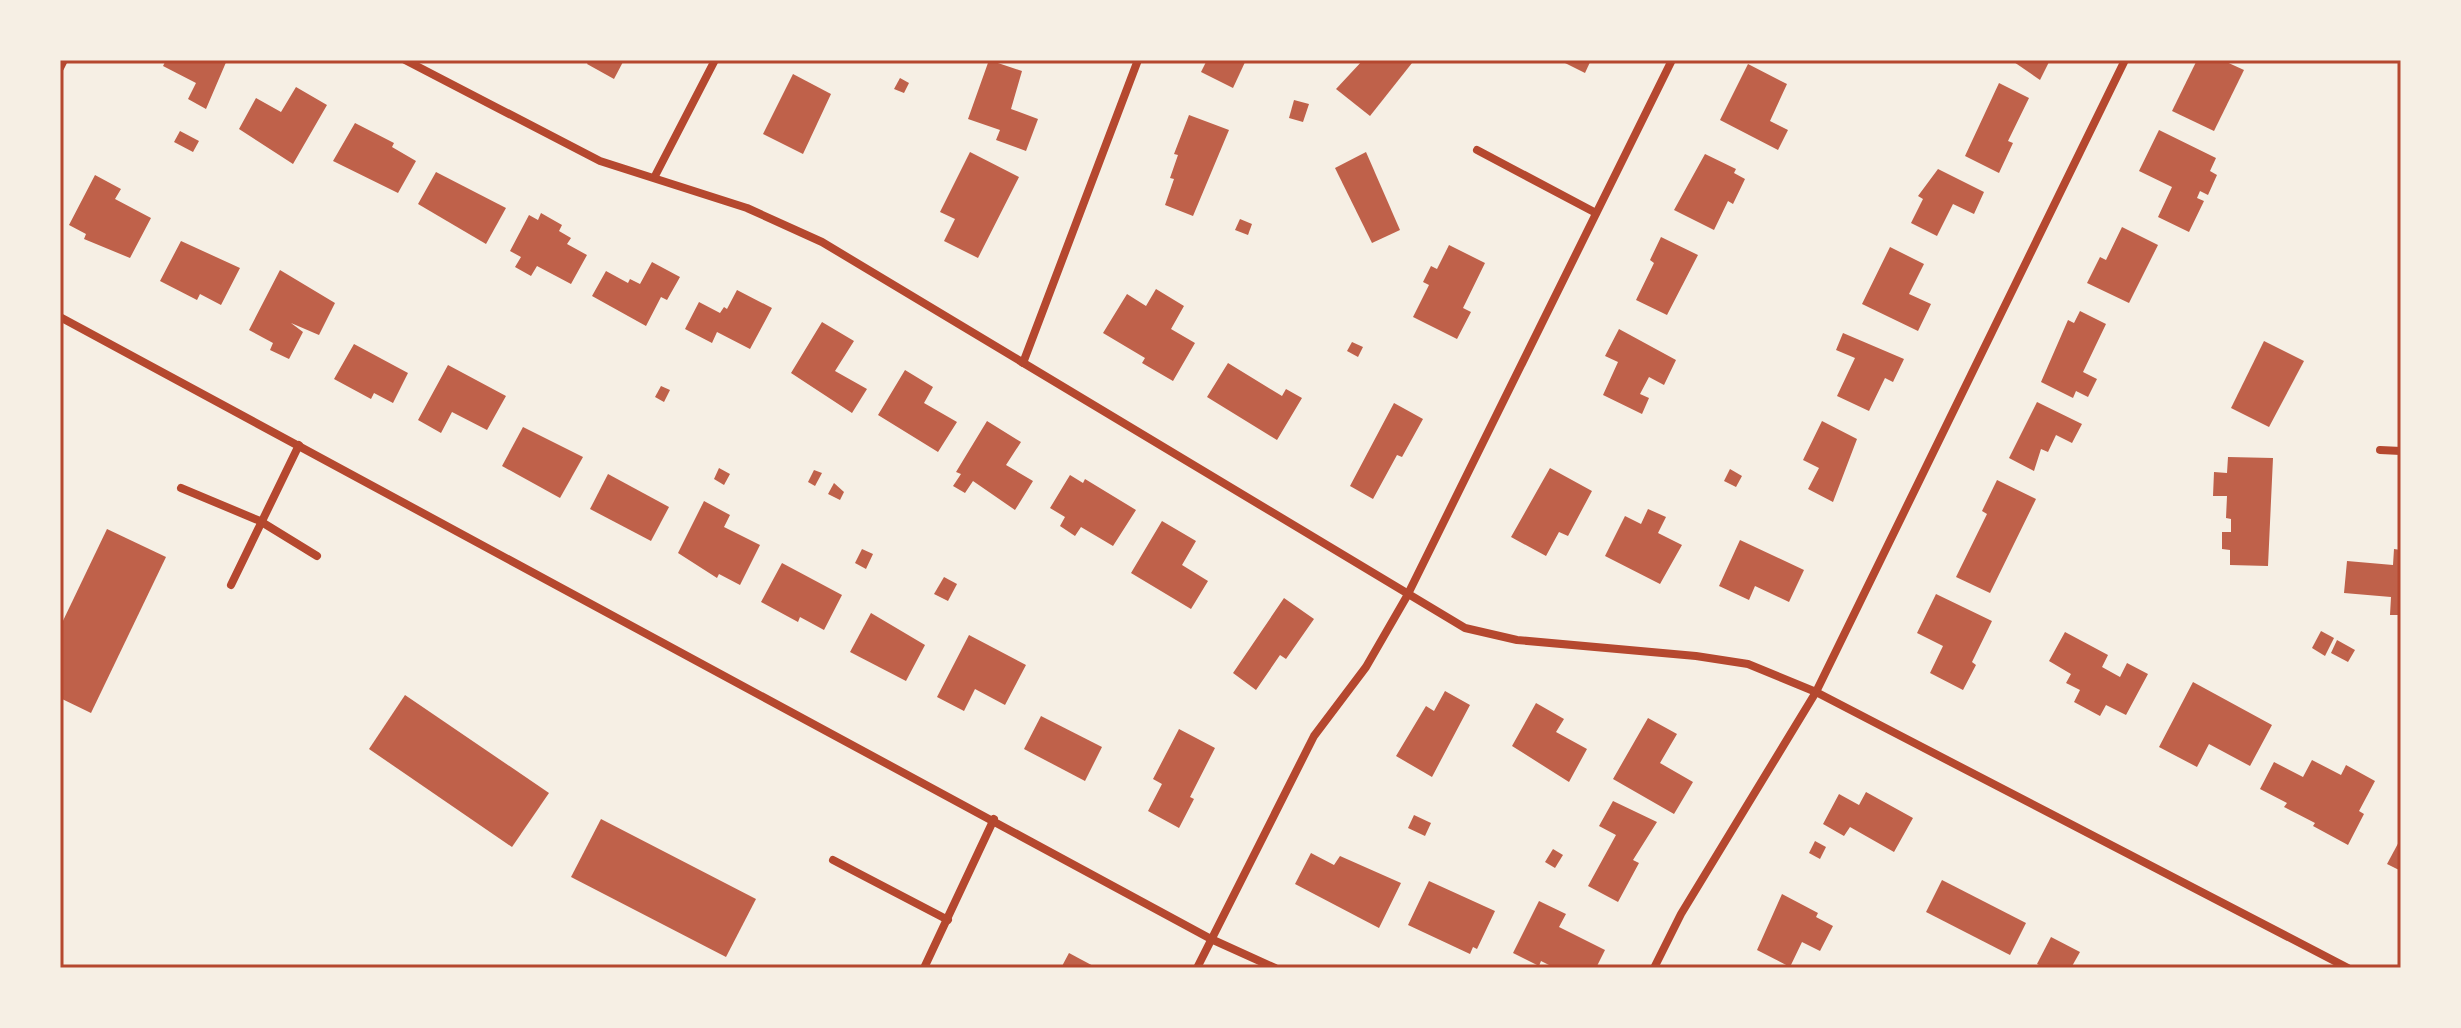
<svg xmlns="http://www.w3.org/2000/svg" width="2461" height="1028" viewBox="0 0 2461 1028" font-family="'DejaVu Sans',sans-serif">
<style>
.building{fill:#bf614a}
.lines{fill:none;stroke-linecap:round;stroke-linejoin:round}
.minor{stroke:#b5482f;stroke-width:8}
.neatline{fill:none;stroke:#b5482f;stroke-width:3}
</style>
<rect width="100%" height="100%" fill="#f6efe4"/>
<!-- building -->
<g class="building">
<path d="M166,60h61l-21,49 -18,-10 8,-16 -33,-17z"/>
<path d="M589,60h35l-10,19 -27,-15z"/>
<path d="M989,60l33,11 -11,38 27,10 -12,32 -30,-11 4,-10 -32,-11z"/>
<path d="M1207,60h39l-13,28 -32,-16z"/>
<path d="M1363,60h45l4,3 -42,53 -34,-27z"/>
<path d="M1559,60h32l-6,13z"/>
<path d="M2011,60h39l-10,20z"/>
<path d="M2197,60h25l22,10 -30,61 -42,-20z"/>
<path d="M1748,64l39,20 -17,37 18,9 -10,20 -58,-30z"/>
<path d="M793,74l38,20 -28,60 -40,-20z"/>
<path d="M900,78l9,5 -5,10 -10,-4z"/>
<path d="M1999,83l30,15 -21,43 5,2 -14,30 -34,-17z"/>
<path d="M296,87l31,18 -34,59 -54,-35 17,-31 25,14z"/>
<path d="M1294,100l15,4 -6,18 -14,-4z"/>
<path d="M1189,115l40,15 -36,86 -28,-11 9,-26 -4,-1 8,-23 -4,-1z"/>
<path d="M355,123l39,20 -2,4 24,14 -18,32 -65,-32z"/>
<path d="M2159,130l57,28 -6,13 7,4 -9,20 -8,-4 -3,7 7,3 -15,31 -31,-15 14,-30 -33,-16z"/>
<path d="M180,131l19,10 -6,11 -19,-10z"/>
<path d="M970,152l49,25 -41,81 -34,-17 11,-22 -15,-7z"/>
<path d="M1366,152l34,78 -28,13 -37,-75z"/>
<path d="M1705,154l31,15 -2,4 11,6 -12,25 -5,-3 -14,29 -40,-20z"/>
<path d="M1938,169l46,23 -10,22 -21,-10 -16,32 -26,-13 12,-24 -5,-3z"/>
<path d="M436,172l70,36 -20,36 -68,-40z"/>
<path d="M95,175l26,14 -6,10 36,19 -21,40 -46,-19 2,-5 -17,-9z"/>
<path d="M541,213l21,12 -3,6 12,7 -4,6 20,11 -16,29 -34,-18 -6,10 -16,-9 6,-10 -11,-6 19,-36 9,5z"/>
<path d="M1240,219l12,5 -4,11 -13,-5z"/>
<path d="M2122,227l36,18 -29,58 -42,-20 13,-26 6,3z"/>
<path d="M1661,237l37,18 -31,60 -31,-15 18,-37 -4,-3z"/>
<path d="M181,241l59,27 -19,37 -21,-11 -3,6 -37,-19z"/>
<path d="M1449,245l36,18 -22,45 8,4 -14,27 -44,-22 16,-32 -6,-3 8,-16 6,3z"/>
<path d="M1890,247l34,17 -15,30 22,10 -13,27 -56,-27z"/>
<path d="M652,262l28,15 -13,23 -6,-3 -15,29 -54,-30 14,-25 22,12 2,-4 10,5z"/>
<path d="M280,270l55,33 -16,32 -28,-12 12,9 -14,27 -19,-9 3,-7 -24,-13z"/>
<path d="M1156,289l28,17 -13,23 24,14 -22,38 -31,-18 3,-5 -42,-25 24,-39 19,12z"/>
<path d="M737,290l35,18 -22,41 -33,-17 -5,11 -27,-14 14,-27 21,11 4,-6 3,2z"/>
<path d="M2080,311l26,13 -23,48 14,7 -9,18 -12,-6 -3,7 -32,-16 27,-62 6,3z"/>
<path d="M822,322l32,19 -19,30 32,18 -15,24 -61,-40z"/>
<path d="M1619,329l57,31 -12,25 -15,-8 -9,17 9,4 -7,16 -39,-19 15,-33 -13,-6z"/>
<path d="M1843,333l61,26 -11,23 -8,-4 -16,33 -32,-15 18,-38 -19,-8z"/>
<path d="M2264,341l40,20 -35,66 -38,-19z"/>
<path d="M1352,342l11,5 -5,10 -11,-6z"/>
<path d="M354,344l54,29 -15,30 -19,-10 -3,6 -37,-20z"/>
<path d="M1228,363l54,33 4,-7 16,9 -25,42 -70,-43z"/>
<path d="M448,365l58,31 -19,34 -35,-18 -11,21 -23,-13z"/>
<path d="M905,370l28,17 -9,16 33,19 -19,30 -60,-37z"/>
<path d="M661,386l9,4 -6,12 -9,-5z"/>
<path d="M2037,402l45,22 -10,19 -16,-8 -8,17 -7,-3 -7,22 -25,-13z"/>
<path d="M1394,403l29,16 -21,38 -5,-2 -24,44 -23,-13z"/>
<path d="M987,421l34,21 -15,23 27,16 -18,29 -42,-29 -8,12 -12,-7 8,-12 -5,-2z"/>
<path d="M1822,421l35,18 -24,63 -25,-13 11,-21 -16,-8z"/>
<path d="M523,427l60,30 -23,41 -58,-32z"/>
<path d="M2228,457l45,1 -5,108 -38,-1v-15l-8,-1v-17h9v-13l-5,-1 1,-22h-14l1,-24 13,1z"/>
<path d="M719,468l11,6 -6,11 -10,-6z"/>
<path d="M1550,468l42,23 -24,45 -9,-4 -13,24 -35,-19z"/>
<path d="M1730,469l12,7 -6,11 -12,-6z"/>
<path d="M814,470l8,3 -7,13 -7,-4z"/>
<path d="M608,474l61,33 -18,34 -61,-32z"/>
<path d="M1070,475l13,8 2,-4 51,31 -23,36 -32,-19 -6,9 -15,-10 5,-9 -15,-9z"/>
<path d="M1997,480l39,19 -46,94 -34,-16 31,-63 -5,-3z"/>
<path d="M834,483l10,9 -4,8 -12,-6z"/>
<path d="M704,501l26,14 -6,12 36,18 -20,40 -21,-11 -2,4 -39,-25z"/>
<path d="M1648,509l18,8 -8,16 24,12 -22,39 -55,-28 20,-40 16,8z"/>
<path d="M1162,521l34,20 -14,24 26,16 -17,28 -60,-36z"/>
<path d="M107,529l59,28 -75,156 -31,-15v-71z"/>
<path d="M1740,540l64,30 -15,32 -34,-16 -6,14 -30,-14z"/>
<path d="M862,549l11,5 -7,15 -11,-6z"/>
<path d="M2394,549l7,1v65h-11l1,-18 -47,-4 3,-32 46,4z"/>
<path d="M782,563l60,32 -18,35 -24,-13 -2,5 -37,-20z"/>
<path d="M944,577l13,7 -9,17 -14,-7z"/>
<path d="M1936,594l56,27 -20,41 4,3 -13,25 -33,-17 13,-27 -26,-13z"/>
<path d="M1284,598l30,21 -28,40 -6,-4 -24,35 -23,-17z"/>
<path d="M871,613l54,32 -19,36 -56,-29z"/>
<path d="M2321,631l13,7 -9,18 -13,-8z"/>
<path d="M2065,632l43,23 -6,12 18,10 7,-14 21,11 -22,41 -20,-10 -6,11 -26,-14 6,-12 -14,-7 5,-9 -22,-13z"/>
<path d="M969,635l57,30 -21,40 -30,-16 -11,22 -27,-14z"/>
<path d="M2337,640l18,10 -7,12 -17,-9z"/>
<path d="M2193,682l79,43 -22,41 -41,-22 -12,23 -38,-20z"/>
<path d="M1445,691l25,14 -38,72 -36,-21 30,-50 8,5z"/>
<path d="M405,695l144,98 -37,54 -143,-98z"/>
<path d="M1536,703l28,16 -8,13 31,17 -18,33 -57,-36z"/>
<path d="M1041,716l61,31 -17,34 -61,-32z"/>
<path d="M1648,718l29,16 -17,29 33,19 -19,32 -61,-35z"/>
<path d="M1179,729l36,19 -25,49 4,2 -15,29 -31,-17 14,-27 -9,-5z"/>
<path d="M2312,760l29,15 5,-10 29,16 -16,30 5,3 -16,31 -35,-19 2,-3 -31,-16 3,-4 -27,-14 14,-27 29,15z"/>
<path d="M1866,792l47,26 -19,34 -44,-25 -6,9 -21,-12 16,-30 20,11z"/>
<path d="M1613,801l44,21 -24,38 6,3 -21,39 -30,-16 28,-51 -17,-9z"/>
<path d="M1414,815l17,8 -6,13 -17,-8z"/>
<path d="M601,819l155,80 -30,58 -155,-80z"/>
<path d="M2401,838v33l-14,-7z"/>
<path d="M1815,841l11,6 -6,12 -11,-6z"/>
<path d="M1553,849l10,6 -8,13 -10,-6z"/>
<path d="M1311,853l23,12 6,-9 61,27 -22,45 -84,-44z"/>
<path d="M1942,880l84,43 -16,32 -84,-43z"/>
<path d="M1429,881l66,30 -18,38 -4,-2 -3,7 -62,-29z"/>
<path d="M1782,894l36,19 -2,4 17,9 -13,25 -18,-9 -12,25 -33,-17z"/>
<path d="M1539,901l27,13 -7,13 46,23 -9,18h-41l-14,-7 -2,5 -26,-13z"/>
<path d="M2051,937l29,15 -9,16h-26l-8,-4z"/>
<path d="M1069,953l28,15h-36z"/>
</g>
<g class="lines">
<!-- minor -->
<g class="minor">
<path d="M405,60l195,101 147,47 75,34 643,386 52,12 179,16 52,8 68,28 532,276"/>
<path d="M60,68l4,-8"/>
<path d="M1477,150l119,63"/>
<path d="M655,176l60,-116"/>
<path d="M60,317l1151,622 64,29"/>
<path d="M1023,363l115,-303"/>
<path d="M2380,450l21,1"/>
<path d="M181,488l79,33 57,35"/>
<path d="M231,585l68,-140"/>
<path d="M833,860l115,60"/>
<path d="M924,968l70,-149"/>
<path d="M1197,968l117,-232 52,-69 41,-71 265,-536"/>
<path d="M1654,968l27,-54 135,-222 309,-632"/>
</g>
</g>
<!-- border -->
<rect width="2461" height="1028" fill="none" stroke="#f6efe4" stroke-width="124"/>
<rect x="62" y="62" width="2337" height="904" class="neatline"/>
</svg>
